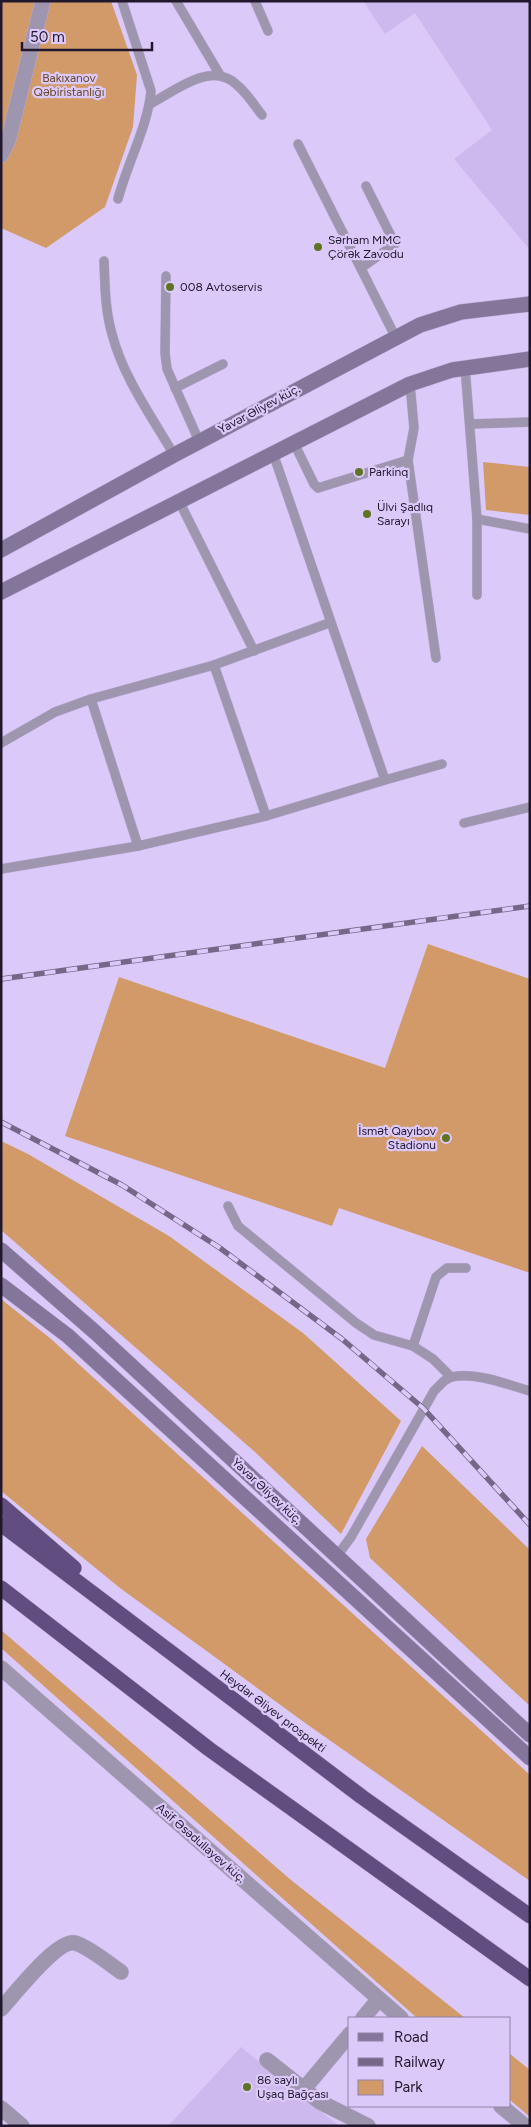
<svg xmlns="http://www.w3.org/2000/svg" width="531" height="2127" viewBox="0 0 531 2127" font-family="Figtree,sans-serif">
<style>
.built{fill:#cdb9ed}
.green{fill:#d29a69}
.lines{fill:none;stroke-linecap:round;stroke-linejoin:round}
.service-casing{stroke:#baa9d4;stroke-width:10}
.minor-casing{stroke:#baa9d4;stroke-width:16}
.tertiary-casing{stroke:#baa9d4;stroke-width:16}
.secondary-casing{stroke:#baa9d4;stroke-width:16}
.motorway-casing{stroke:#baa9d4;stroke-width:16}
.service{stroke:#9e95ae;stroke-width:9}
.minor{stroke:#9e95ae;stroke-width:15}
.tertiary{stroke:#9e95ae;stroke-width:15}
.secondary{stroke:#84769b;stroke-width:15}
.motorway{stroke:#624d81;stroke-width:15}
.rail-casing{stroke:#746788;stroke-width:5.5}
.rail{stroke:#dbc9f9;stroke-width:4;stroke-dasharray:11;stroke-linecap:butt}
.poi-dot{fill:#5f7322;stroke:#dbc9f9;stroke-width:2}
.labels{text-anchor:middle;dominant-baseline:central;stroke-width:4.5;stroke-linejoin:round;paint-order:stroke}
.park-label{font-size:12px;fill:#6b4827;stroke:#dbc9f9}
.poi-label{font-size:12px;fill:#21182e;stroke:#dbc9f9;text-anchor:start}
.street-label{font-size:12px;fill:#21182e;stroke:#dbc9f9}
</style>
<rect width="100%" height="100%" fill="#dbc9f9"/>
<!-- built -->
<g class="built">
<path d="M363,1h167v249l-76,-91 38,-29 -77,-117 -30,21z"/>
<path d="M241,2047l98,79h-171z"/>
</g>
<!-- green -->
<g class="green">
<path d="M1,1h110l26,74 -4,52 -28,80 -59,41 -45,-20z"/>
<path d="M483,462l47,5v48l-44,-5z"/>
<path d="M428,944l102,35v294l-191,-65 -7,18 -267,-90 54,-159 266,91z"/>
<path d="M1,1141l27,13 141,82 134,97 98,88 -60,113 -86,-82 -254,-222z"/>
<path d="M1,1299l50,40 479,436v106l-222,-156 -188,-137 -119,-97z"/>
<path d="M422,1446l108,104v156l-160,-148 -4,-19z"/>
<path d="M1,1630l290,250 174,138h-48l-416,-370z"/>
<path d="M510,2054l20,16v47l-20,-17z"/>
</g>
<g class="lines">
<defs>
<g id="service">
<path d="M176,1l44,74"/>
<path d="M255,1l13,30"/>
<path d="M150,104c25,-13 61,-44 87,-19 10,8 17,20 25,30"/>
<path d="M298,144l98,194"/>
<path d="M118,199c9,-35 30,-73 33,-108l-29,-90"/>
<path d="M104,261c1,24 1,49 8,73 11,43 40,83 62,121"/>
<path d="M361,268l34,-24 -29,-58"/>
<path d="M166,276l-1,77 2,16 32,72"/>
<path d="M465,367l12,152 53,10"/>
<path d="M410,384l4,44 -6,32 28,198"/>
<path d="M175,388l48,-24"/>
<path d="M470,424l60,-2"/>
<path d="M294,443l20,41 4,4 90,-28"/>
<path d="M179,501l75,150"/>
<path d="M477,519v76"/>
<path d="M214,665l52,151"/>
<path d="M91,699l47,147"/>
<path d="M1,743l54,-31 36,-13 123,-34 115,-42"/>
<path d="M385,780l57,-16"/>
<path d="M464,823l66,-16"/>
<path d="M1,869l137,-23 128,-30 119,-36 -112,-327"/>
<path d="M228,1206l10,20 118,97 18,12 39,11 20,13 18,18c27,-5 54,7 79,14"/>
<path d="M413,1346l23,-69 11,-9h19"/>
<path d="M337,1556l14,-19 83,-146 10,-10 7,-4"/>
</g>
<g id="minor">
<path d="M1,155l7,-14 35,-140"/>
<path d="M1,2009c13,-14 56,-70 74,-66 12,3 35,21 46,29"/>
<path d="M363,2018l16,-19"/>
<path d="M267,2060l53,42 48,24"/>
<path d="M303,2090l47,-56"/>
<path d="M1,2108l21,18"/>
</g>
<g id="tertiary">
<path d="M1,1668l400,350"/>
<path d="M501,2106l24,20"/>
</g>
<g id="secondary">
<path d="M1,550l173,-95 246,-130 41,-13 69,-8"/>
<path d="M1,592l409,-208 42,-14 78,-11"/>
<path d="M1,1250l95,83 434,402"/>
<path d="M1,1285l67,51 462,422"/>
</g>
<g id="motorway">
<path d="M1,1505l73,63"/>
<path d="M1,1524l361,273 168,119"/>
<path d="M1,1588l208,161 321,230"/>
</g>
</defs>
<!-- service casing -->
<use href="#service" class="service-casing"/>
<!-- minor casing -->
<use href="#minor" class="minor-casing"/>
<!-- tertiary casing -->
<use href="#tertiary" class="tertiary-casing"/>
<!-- secondary casing -->
<use href="#secondary" class="secondary-casing"/>
<!-- motorway casing -->
<use href="#motorway" class="motorway-casing"/>
<!-- service -->
<use href="#service" class="service"/>
<!-- minor -->
<use href="#minor" class="minor"/>
<!-- tertiary -->
<use href="#tertiary" class="tertiary"/>
<!-- secondary -->
<use href="#secondary" class="secondary"/>
<!-- motorway -->
<use href="#motorway" class="motorway"/>
<defs>
<g id="rail">
<path d="M1,979l529,-73"/>
<path d="M1,1122l121,63 98,63 122,91 81,69 107,117"/>
</g>
</defs>
<!-- rail casing -->
<use href="#rail" class="rail-casing"/>
<!-- rail -->
<use href="#rail" class="rail"/>
</g>
<!-- markers -->
<g class="poi-dot">
<circle cx="318" cy="247" r="5"/>
<circle cx="170" cy="287" r="5"/>
<circle cx="359" cy="472" r="5"/>
<circle cx="367" cy="514" r="5"/>
<circle cx="446" cy="1138" r="5"/>
<circle cx="247" cy="2087" r="5"/>
</g>
<g class="labels">
<!-- park labels -->
<g class="park-label">
<text x="69" y="78">Bakıxanov<tspan x="69" dy="14">Qəbiristanlığı</tspan></text>
</g>
<!-- poi labels -->
<g class="poi-label">
<text x="328" y="240">Sərham MMC<tspan x="328" dy="14">Çörək Zavodu</tspan></text>
<text x="180" y="287">008 Avtoservis</text>
<text x="369" y="472">Parkinq</text>
<text x="377" y="507">Ülvi Şadlıq<tspan x="377" dy="14">Sarayı</tspan></text>
<text x="436" y="1131" text-anchor="end">İsmət Qayıbov<tspan x="436" dy="14">Stadionu</tspan></text>
<text x="257" y="2080">86 saylı<tspan x="257" dy="14">Uşaq Bağçası</tspan></text>
</g>
<!-- street labels -->
<g class="street-label">
<text transform="translate(259 409) rotate(-28)">Yavər Əliyev küç.</text>
<text transform="translate(267 1491) rotate(43)">Yavər Əliyev küç.</text>
<text transform="translate(273 1711) rotate(37)">Heydər Əliyev prospekti</text>
<text transform="translate(201 1843) rotate(41)">Asif Əsədullayev küç.</text>
</g>
</g>
<!-- border -->
<rect width="531" height="2127" fill="none" stroke="#21182e" stroke-width="5"/>
<!-- legend -->
<rect x="348" y="2017" width="162" height="90" fill="#dbc9f9" stroke="#9182a8"/>
<rect x="358" y="2033" width="25" height="8" fill="#84769b" stroke="#9182a8"/>
<text x="394" y="2042" font-size="15" fill="#21182e">Road</text>
<rect x="358" y="2058" width="25" height="8" fill="#746788" stroke="#9182a8"/>
<text x="394" y="2067" font-size="15" fill="#21182e">Railway</text>
<rect x="358" y="2080" width="25" height="15" fill="#d29a69" stroke="#9182a8"/>
<text x="394" y="2092" font-size="15" fill="#21182e">Park</text>
<!-- scale -->
<path d="M22 42v8h130v-8" fill="none" stroke="#21182e" stroke-width="2.5"/>
<text x="30" y="42" font-size="15" fill="#21182e" stroke="#dbc9f9" stroke-width="4" paint-order="stroke">50 m</text>
</svg>
